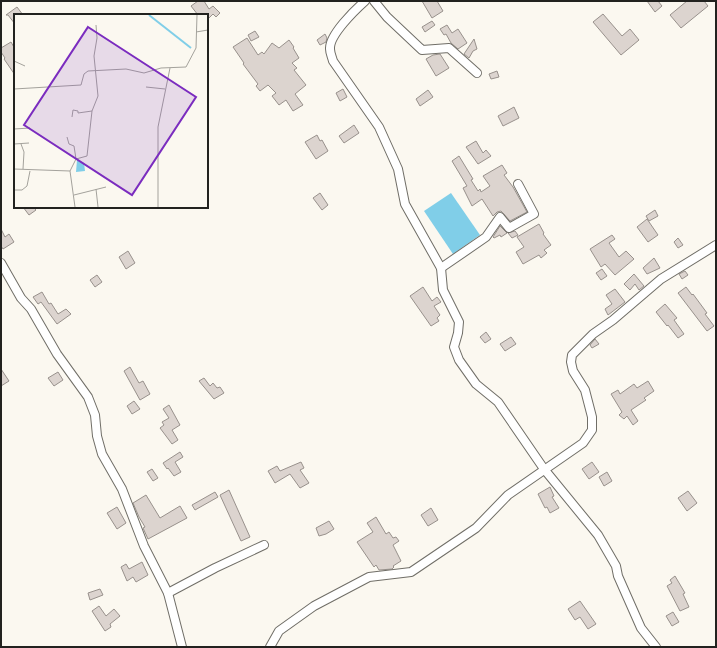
<svg xmlns="http://www.w3.org/2000/svg" width="717" height="648" viewBox="0 0 717 648" font-family="Jost,sans-serif">
<style>
.water{fill:#80cee8}
.building{fill:#dcd4cf;stroke:#98918c}
.lines{fill:none;stroke-linecap:round;stroke-linejoin:round}
.minor-casing{stroke:#706e67;stroke-width:10}
.minor{stroke:#fff;stroke-width:8}
.inset-river{fill:none;stroke:#80cee8;stroke-width:2}
.inset-road{fill:none;stroke:#a4a29c;stroke-width:1}
.view{fill:#7b2cbf;fill-opacity:0.15;stroke:#7b2cbf;stroke-width:2}
.inset-edge{fill:none;stroke:#22221f;stroke-width:2}
</style>
<rect width="100%" height="100%" fill="#fbf8f0"/>
<!-- water -->
<path class="water" d="M451,193l29,42 -27,19 -29,-43z"/>
<!-- building -->
<g class="building">
<path d="M198,1h6l5,8 4,-3 7,7 -4,4 -3,-3 -6,6v-5h-9l-7,-9z"/>
<path d="M422,1h15l6,10 -11,7z"/>
<path d="M647,1h11l4,5 -7,6z"/>
<path d="M687,1h17l4,5 -27,22 -11,-13z"/>
<path d="M17,7l6,8h-8v9l-7,-9h-2z"/>
<path d="M603,14l19,22 8,-7 9,11 -18,15 -28,-33z"/>
<path d="M432,21l3,4 -10,7 -3,-5z"/>
<path d="M447,25l5,8 6,-4 9,14 -9,6 -7,-6 -5,-9 -2,1 -4,-6z"/>
<path d="M255,31l4,6 -8,4 -3,-6z"/>
<path d="M325,34l2,4 -1,4 -6,3 -3,-5z"/>
<path d="M247,38l11,17 4,-3 2,2 8,-11 7,5 10,-8 5,7 -1,1 6,10 -7,5 5,5 -3,2 12,15 -11,9 8,11 -10,6 -7,-11 -7,5 -7,-9 4,-3 -8,-8 -8,6 -4,-5 2,-2 -15,-20 1,-1 -11,-16z"/>
<path d="M474,39l3,10 -4,2 -4,7 -5,-4z"/>
<path d="M11,42l4,7v26l-11,-16 1,-1 -4,-6v-4z"/>
<path d="M440,54l9,14 -13,8 -10,-17 7,-4z"/>
<path d="M497,71l2,6 -8,2 -2,-5z"/>
<path d="M343,89l4,8 -7,4 -4,-8z"/>
<path d="M428,90l5,7 -13,9 -4,-7z"/>
<path d="M514,107l5,11 -16,8 -5,-10z"/>
<path d="M354,125l5,8 -15,10 -5,-7z"/>
<path d="M317,135l3,6 2,-1 6,11 -12,8 -11,-17z"/>
<path d="M476,141l7,12 3,-3 5,6 -13,8 -12,-17z"/>
<path d="M459,156l14,23 -2,1 7,11 2,-2 1,3 9,-6 -7,-10 19,-11 5,8 -3,2 9,12 14,25 -17,9 -9,-10 -4,1 -4,4 -11,-17 -10,7 -9,-18 4,-2 -15,-25z"/>
<path d="M320,193l8,12 -6,5 -9,-12z"/>
<path d="M23,207h10l3,3 -7,5z"/>
<path d="M655,210l3,6 -9,5 -3,-5z"/>
<path d="M647,219l11,16 -10,7 -11,-15z"/>
<path d="M539,224l5,9 -1,1 8,11 -7,5 3,3 -6,5 -2,-3 -16,9 -7,-12 8,-5 -7,-10z"/>
<path d="M500,226l7,7 -6,4 -1,-2 -6,3 -1,-1z"/>
<path d="M1,229l4,8 4,-3 5,8 -11,7 -2,-3z"/>
<path d="M515,231l3,4 -6,3 -4,-5z"/>
<path d="M612,235l3,4 -6,4 10,14 7,-6 8,8 -19,16 -10,-11 -4,3 -11,-18z"/>
<path d="M678,238l5,7 -5,3 -4,-6z"/>
<path d="M128,251l7,12 -9,6 -7,-12z"/>
<path d="M654,258l6,10 -13,6 -4,-6z"/>
<path d="M602,269l5,7 -6,4 -5,-7z"/>
<path d="M685,271l3,4 -6,4 -3,-5z"/>
<path d="M634,274l10,12 -5,4 -4,-6 -5,6 -6,-6z"/>
<path d="M97,275l5,7 -7,5 -5,-7z"/>
<path d="M423,287l9,14 5,-4 4,5 -7,4 6,9 -3,3 2,3 -8,5 -21,-30z"/>
<path d="M686,287l6,8 1,-1 14,19 -2,1 9,12 -7,5 -29,-38z"/>
<path d="M615,289l10,13 -17,13 -3,-6 7,-5 -6,-9z"/>
<path d="M42,292l7,12 2,-1 7,11 8,-5 5,5 -14,10 -16,-22 -3,2 -5,-7z"/>
<path d="M665,304l12,14 -3,2 10,14 -6,4 -10,-13 -1,1 -11,-14z"/>
<path d="M486,332l5,7 -6,4 -5,-6z"/>
<path d="M511,337l5,7 -11,7 -5,-7z"/>
<path d="M595,339l4,5 -7,4 -2,-3z"/>
<path d="M130,367l9,16 4,-2 7,13 -10,6 -16,-29z"/>
<path d="M1,369l8,12 -8,5z"/>
<path d="M58,372l5,8 -9,6 -6,-8z"/>
<path d="M204,378l6,8 3,-3 4,5 3,-1 4,6 -10,6 -15,-18z"/>
<path d="M648,381l6,10 -10,7 2,2 -15,10 7,11 -5,4 -6,-9 -3,3 -5,-4 3,-3 -11,-18 7,-4 2,4 14,-10 3,4z"/>
<path d="M134,401l6,8 -8,5 -5,-8z"/>
<path d="M169,405l11,20 -8,5 6,10 -6,4 -12,-16 4,-3 -2,-3 7,-4 -6,-9z"/>
<path d="M180,452l3,5 -8,5 6,10 -7,4 -6,-8 -1,1 -4,-6z"/>
<path d="M301,462l3,6 -4,2 9,13 -9,5 -10,-14 -15,9 -7,-12 9,-5 3,5z"/>
<path d="M592,462l7,10 -10,7 -7,-10z"/>
<path d="M152,469l6,9 -5,3 -6,-9z"/>
<path d="M607,472l5,9 -8,5 -5,-9z"/>
<path d="M550,487l4,9 -2,1 7,11 -9,5 -3,-6 -2,1 -7,-14z"/>
<path d="M229,490l21,47 -9,4 -21,-46z"/>
<path d="M688,491l9,12 -10,8 -9,-13z"/>
<path d="M215,492l3,5 -23,13 -3,-5z"/>
<path d="M146,495l14,23 20,-12 7,12 -39,21 -5,-11 2,-1 -6,-10 -6,-14z"/>
<path d="M117,507l9,16 -9,6 -10,-16z"/>
<path d="M431,508l7,12 -10,6 -7,-11z"/>
<path d="M376,517l10,17 3,-2 4,6 3,-1 3,4 -6,4 8,16 -8,5 1,1 -2,2 -13,1 -3,-5 -2,2 -17,-25 16,-10 -6,-9z"/>
<path d="M329,521l5,8 -8,5 -7,2 -3,-8z"/>
<path d="M142,562l6,13 -12,7 -3,-5 -6,4 -6,-14 5,-3 3,5z"/>
<path d="M675,576l10,17 -2,1 6,13 -9,4 -13,-25 5,-3 -2,-3z"/>
<path d="M100,589l3,6 -13,5 -2,-7z"/>
<path d="M580,601l16,23 -8,5 -8,-12 -5,3 -7,-11z"/>
<path d="M99,606l7,10 8,-7 6,7 -10,8 1,3 -6,4 -13,-20z"/>
<path d="M673,612l6,10 -7,4 -6,-10z"/>
</g>
<g class="lines">
<defs>
<g id="minor">
<path d="M365,1c-10,9 -36,34 -35,48 0,4 2,8 3,12l46,66 19,42 7,35 36,64 2,22 16,32 -1,11 -4,14 5,13 17,24 22,18 46,67 54,66 18,31 2,10 23,52 15,19"/>
<path d="M374,1l13,16 35,33 27,-2 28,25"/>
<path d="M1,263l20,35 10,11 26,45 31,43 7,18 2,21 5,18 20,35 22,57 24,47 14,54"/>
<path d="M441,268l45,-31 14,-20 9,11 25,-14 -16,-30"/>
<path d="M168,593l47,-25 49,-23"/>
<path d="M270,647l9,-16 35,-25 55,-29 42,-5 65,-44 32,-33 75,-52 9,-13v-13l-7,-27 -12,-19 -2,-9 1,-7 21,-21 20,-14 48,-41 55,-34"/>
</g>
</defs>
<!-- minor casing -->
<use href="#minor" class="minor-casing"/>
<!-- minor -->
<use href="#minor" class="minor"/>
</g>
<!-- overview -->
<g transform="translate(14 14)">
<rect width="194" height="194" fill="#fbf8f0"/>
<path d="M63,146l7,3 1,8 -9,1z" fill="#80cee8"/>
<path class="inset-river" d="M135,1l42,33"/>
<path class="inset-road" d="M182,18l12,-2M0,47l11,5M132,73l19,2M0,75l67,-4 3,-11 4,-3 38,-2 18,4 17,-5 25,-1 10,-19 1,-33M58,103l1,-7 5,1v2l14,-2M0,115l16,-1M53,123l2,7 5,2 2,13M0,130l15,-1M7,130l3,8 -1,17M0,155l56,2M82,175l2,18M0,176h8l5,-4 3,-15M60,181l32,-8M61,193l-5,-36 6,-12 11,-3 5,-45 6,-15 -4,-40 3,-18 -1,-13M144,193v-80l12,-59"/>
<path class="view" d="M74,13l108,70 -64,98 -108,-70z"/>
<rect width="194" height="194" class="inset-edge"/>
</g>
<!-- border -->
<rect width="717" height="648" fill="none" stroke="#22221f" stroke-width="4"/>
</svg>
